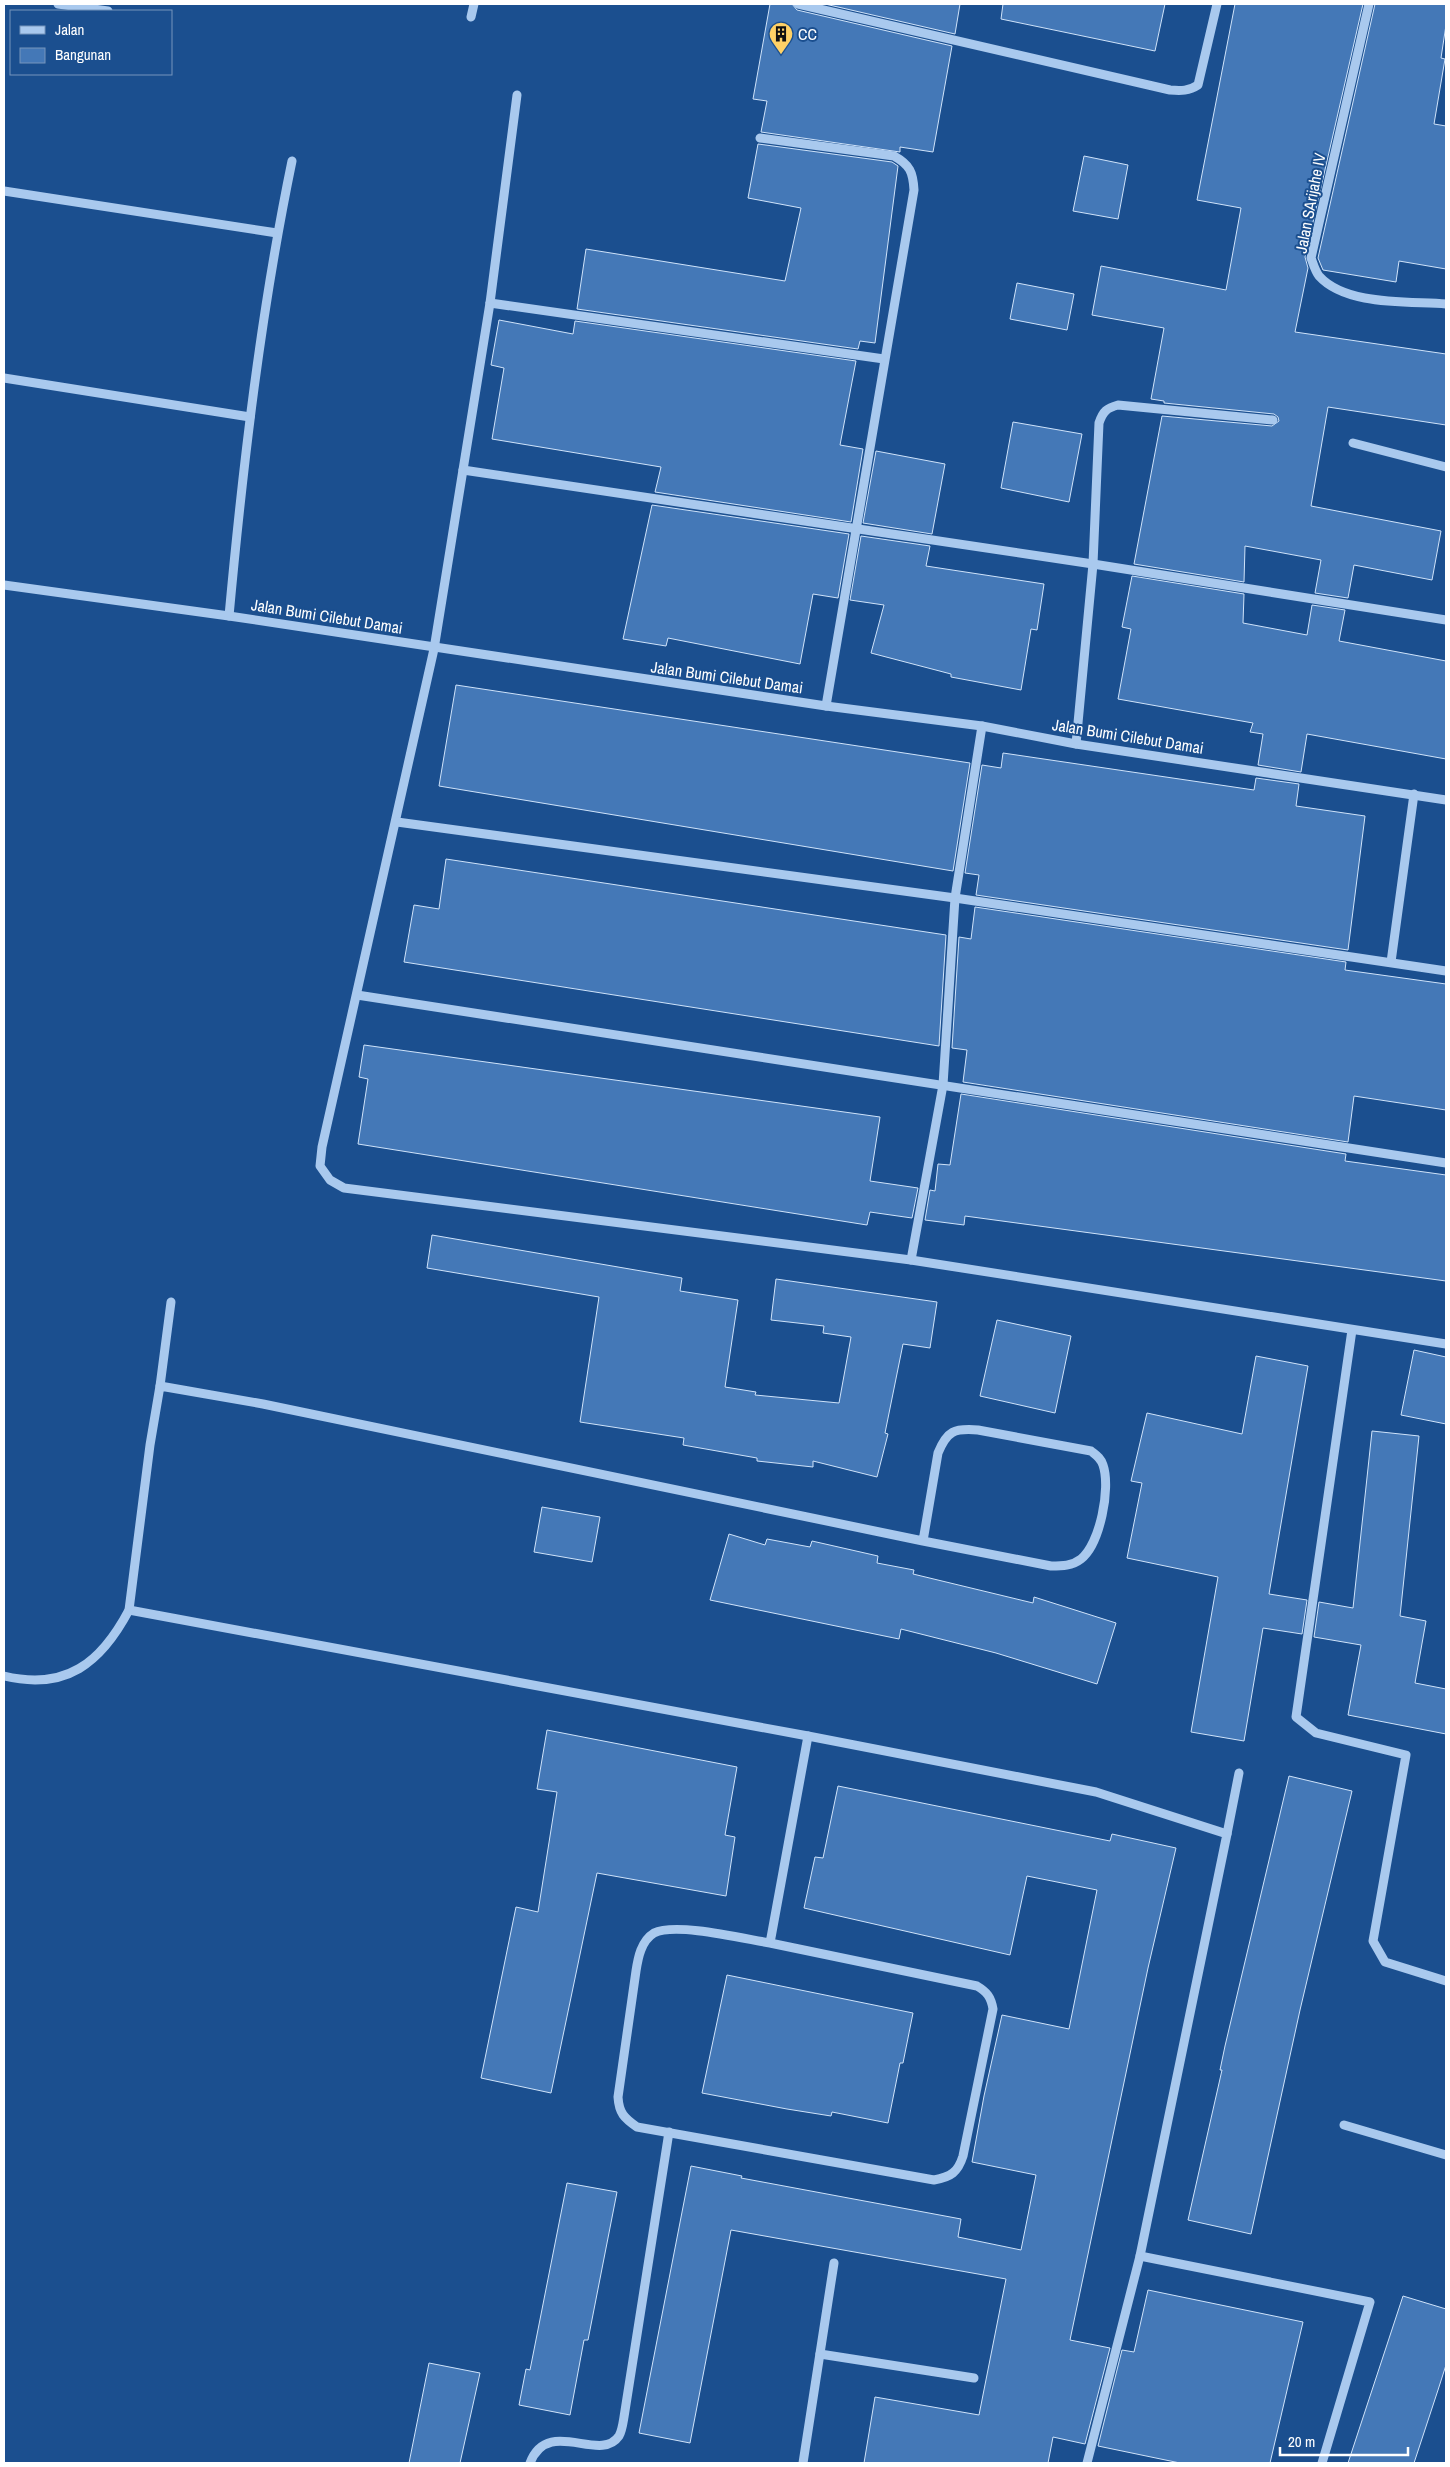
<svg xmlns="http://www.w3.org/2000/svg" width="1450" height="2467" viewBox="0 0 1450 2467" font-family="'Archivo Narrow',sans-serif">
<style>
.building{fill:#4478b7;stroke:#cfe3fa}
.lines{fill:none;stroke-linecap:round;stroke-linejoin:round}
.minor{stroke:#a9c9ee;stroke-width:9}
.labels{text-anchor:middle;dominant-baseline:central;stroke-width:4;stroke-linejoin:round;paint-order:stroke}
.poi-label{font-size:16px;fill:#fff;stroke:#1b4f8f;text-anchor:start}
.street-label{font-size:16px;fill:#fff;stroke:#1b4f8f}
</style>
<rect width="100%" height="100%" fill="#1b4f8f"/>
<!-- building -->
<g class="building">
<path d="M770,4h22l5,6 155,36 -19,106 -33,-5v5l-139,-20 6,-31 -14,-2z"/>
<path d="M825,4h135l-5,30z"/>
<path d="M1003,4h162l-10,47 -154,-32z"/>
<path d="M1235,4h128l-58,253 3,11 -13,64 151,22v71l-118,-18 -17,99 130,25 -9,49 -78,-15 -6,33 -33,-5 6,-33 -76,-14 -1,36 -110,-18 28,-148 110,10 7,-5 -1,-4 -4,-3 -110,-11v-2l-13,-2 13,-71 -72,-13 9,-49 125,24 15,-82 -44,-8z"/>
<path d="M1375,4h71v21l-5,33 4,1 -11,65 12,2v143l-47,-8 -3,21 -73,-12 -5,-12z"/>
<path d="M758,144l134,18 6,4 -23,177 -15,-2 -2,8 -281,-40 9,-60 199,32 16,-73 -53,-10z"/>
<path d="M1084,156l44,9 -10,54 -45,-8z"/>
<path d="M1017,283l57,11 -7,36 -57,-11z"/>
<path d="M499,320l74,14 2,-13 281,40 -16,84 23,4 -12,73 -196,-30 6,-25 -169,-28 12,-71 -13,-3z"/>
<path d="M1013,422l69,12 -13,68 -68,-14z"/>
<path d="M876,451l69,13 -13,70 -69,-11z"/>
<path d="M652,505l197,29 -11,64 -25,-4 -13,70 -132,-26 -2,8 -43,-7z"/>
<path d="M861,536l69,10 -4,20 118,18 -7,46 -6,-1 -10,61 -70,-13v-3l-80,-21 13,-48 -34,-5z"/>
<path d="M1132,576l112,18 -1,29 64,12 5,-30 33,5 -6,31 107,20v98l-139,-25 -6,38 -43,-7 5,-31 -13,-2 3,-9 -135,-24 13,-70 -9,-2z"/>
<path d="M456,685l514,78 -17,108 -514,-85z"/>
<path d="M1003,753l251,37 2,-12 43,6 -3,22 69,10 -17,134 -372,-55 3,-20 -14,-2 17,-108 19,3z"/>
<path d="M446,859l500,76 -7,111 -535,-84 10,-57 25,4z"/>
<path d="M975,907l371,55 -1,8 101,14v126l-92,-14 -6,46 -385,-60 4,-32 -15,-2 7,-111 12,2z"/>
<path d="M364,1045l516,72 -10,64 48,7 -6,30 -42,-6 -3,13 -509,-81 10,-65 -9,-2z"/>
<path d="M961,1094l385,60 -1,7 101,14v106l-481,-65 -1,9 -39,-5 5,-30 5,1 3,-27 12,1z"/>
<path d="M432,1235l250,43 -2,13 58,9 -13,87 31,5 -1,3 84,8 12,-66 -28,-4 1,-7 -53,-6 5,-41 161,23 -7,46 -27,-4 -18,89 3,1 -11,43 -64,-16v6l-56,-6v-3l-74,-13 1,-7 -104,-16 19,-125 -172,-29z"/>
<path d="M997,1320l74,16 -16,77 -75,-17z"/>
<path d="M1414,1350l32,7v67l-45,-9z"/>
<path d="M1256,1356l52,10 -39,228 38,6 -5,34 -39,-6 -19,113 -53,-9 27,-155 -91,-19 15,-75 -11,-2 16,-68 95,21z"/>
<path d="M1372,1431l47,5 -19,180 26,5 -11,62 31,6v45l-98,-19 13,-70 -47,-8 5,-35 34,6z"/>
<path d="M542,1507l58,10 -8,45 -58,-10z"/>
<path d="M729,1534l36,11 2,-6 43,8 2,-6 66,15 -1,7 37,7 -1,4 120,29 1,-6 82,26 -19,61 -101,-31 -95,-24 -2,10 -189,-39z"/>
<path d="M547,1730l190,37 -12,68 10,2 -9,59 -129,-23 -46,220 -70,-15 35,-171 22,5 19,-120 -20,-3z"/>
<path d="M1289,1776l63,15 -52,219 -49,224 -63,-14 34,-150h-2l5,-24z"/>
<path d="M838,1786l272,55 2,-7 64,14 -28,120 -78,372 40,8 -25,96 -32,-7 -5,26h-184l11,-66 104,18 27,-136 -275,-49 -41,213 -51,-10 52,-267 51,10 -1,2 220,41 -3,18 63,13 15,-75 -64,-13 12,-66 18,-81 67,14 28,-139 -70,-14 -17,79 -206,-47 11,-51 8,1z"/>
<path d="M727,1975l186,38 -10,50h-3l-12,60 -56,-11 -1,4 -44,-7 -85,-16z"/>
<path d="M567,2183l50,9 -29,148h-4l-14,75 -51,-10 7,-36 4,1z"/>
<path d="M1148,2290l155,32 -33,141h-90l-82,-17 24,-96 12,2z"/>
<path d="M1403,2296l43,13v56l-8,25 -24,73h-66z"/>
<path d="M429,2363l51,10 -20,90h-51z"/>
</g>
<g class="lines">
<!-- minor -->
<g class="minor">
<path d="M58,4l50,7"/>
<path d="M798,4l372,86c11,1 19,1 28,-5l19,-81"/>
<path d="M1369,4l-58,254c2,5 4,13 8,18 27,30 89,25 127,28"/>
<path d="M471,17l3,-13"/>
<path d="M517,95l-27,208 -56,346 -112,498 -2,19 10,14 14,8 567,72 535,84"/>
<path d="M760,138l134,18c16,9 19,16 20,34l-88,516"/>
<path d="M4,191l273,42"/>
<path d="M490,303l394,56"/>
<path d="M4,378l246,39"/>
<path d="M1353,443l93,24"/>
<path d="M463,470l630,94 353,56"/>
<path d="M4,585l225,31 597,90 156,20 94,18 370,56"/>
<path d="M229,616c14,-152 32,-305 63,-455"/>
<path d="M1076,744l17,-180 6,-141c4,-12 8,-15 19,-18l155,15"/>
<path d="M397,822l558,76 491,73"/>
<path d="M1391,962l23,-168"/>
<path d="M357,995l1089,168"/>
<path d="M911,1260l32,-175 12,-187 27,-172"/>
<path d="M1352,1330l-56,387 20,16 90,22 -33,186 12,21 61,19"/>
<path d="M160,1386l11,-84"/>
<path d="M129,1610l679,126 288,56 131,42 -87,422 -53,207"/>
<path d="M4,1676c62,15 97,-13 125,-66l21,-165 10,-59 103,18 660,137 15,-88c9,-22 16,-25 40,-23l113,21c5,4 10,7 12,14 8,23 -3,79 -22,94 -9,7 -19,7 -30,7l-128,-25"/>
<path d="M1227,1834l12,-61"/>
<path d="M770,1943c-25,-4 -94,-21 -116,-10 -13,8 -16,25 -18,38l-18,126c1,16 6,21 19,30l297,53c17,-3 24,-8 29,-24l30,-147c-2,-12 -6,-17 -16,-23l-207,-43 38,-207"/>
<path d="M1344,2125l102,30"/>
<path d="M1140,2256l230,46 -48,161"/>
<path d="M820,2354l154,24"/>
<path d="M530,2463c18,-47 70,1 89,-27 3,-5 4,-13 5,-19l45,-285"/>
<path d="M803,2463l31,-200"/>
</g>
</g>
<!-- icons -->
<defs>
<symbol id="building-pin" viewBox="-11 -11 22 30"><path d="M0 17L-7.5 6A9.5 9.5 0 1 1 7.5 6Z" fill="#ffd166" stroke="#1b4f8f"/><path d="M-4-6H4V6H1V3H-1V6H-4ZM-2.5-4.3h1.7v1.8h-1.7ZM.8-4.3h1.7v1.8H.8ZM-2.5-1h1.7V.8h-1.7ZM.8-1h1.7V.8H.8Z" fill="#111"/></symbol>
</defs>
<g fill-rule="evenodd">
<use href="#building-pin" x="767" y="20" width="28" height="38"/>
</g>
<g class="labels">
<!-- poi labels -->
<g class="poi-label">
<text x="798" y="34">CC</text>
</g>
<!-- street labels -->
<g class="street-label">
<text transform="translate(1310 203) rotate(-79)">Jalan SArijahe IV</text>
<text transform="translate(327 616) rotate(9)">Jalan Bumi Cilebut Damai</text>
<text transform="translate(727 677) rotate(8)">Jalan Bumi Cilebut Damai</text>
<text transform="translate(1128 736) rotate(9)">Jalan Bumi Cilebut Damai</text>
</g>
</g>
<!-- border -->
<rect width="1450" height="2467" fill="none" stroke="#ffffff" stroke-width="10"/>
<!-- legend -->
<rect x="10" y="10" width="162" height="65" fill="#1b4f8f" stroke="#7695bc"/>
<rect x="20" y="26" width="25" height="8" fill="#a9c9ee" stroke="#7695bc"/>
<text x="55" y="35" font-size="15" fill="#ffffff">Jalan</text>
<rect x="20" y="48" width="25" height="15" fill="#4478b7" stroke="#7695bc"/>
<text x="55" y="60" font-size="15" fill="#ffffff">Bangunan</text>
<!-- scale -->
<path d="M1280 2447v8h128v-8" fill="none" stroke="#ffffff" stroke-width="2.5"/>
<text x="1288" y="2447" font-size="15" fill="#ffffff" stroke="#1b4f8f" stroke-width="4" paint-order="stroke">20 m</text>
</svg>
